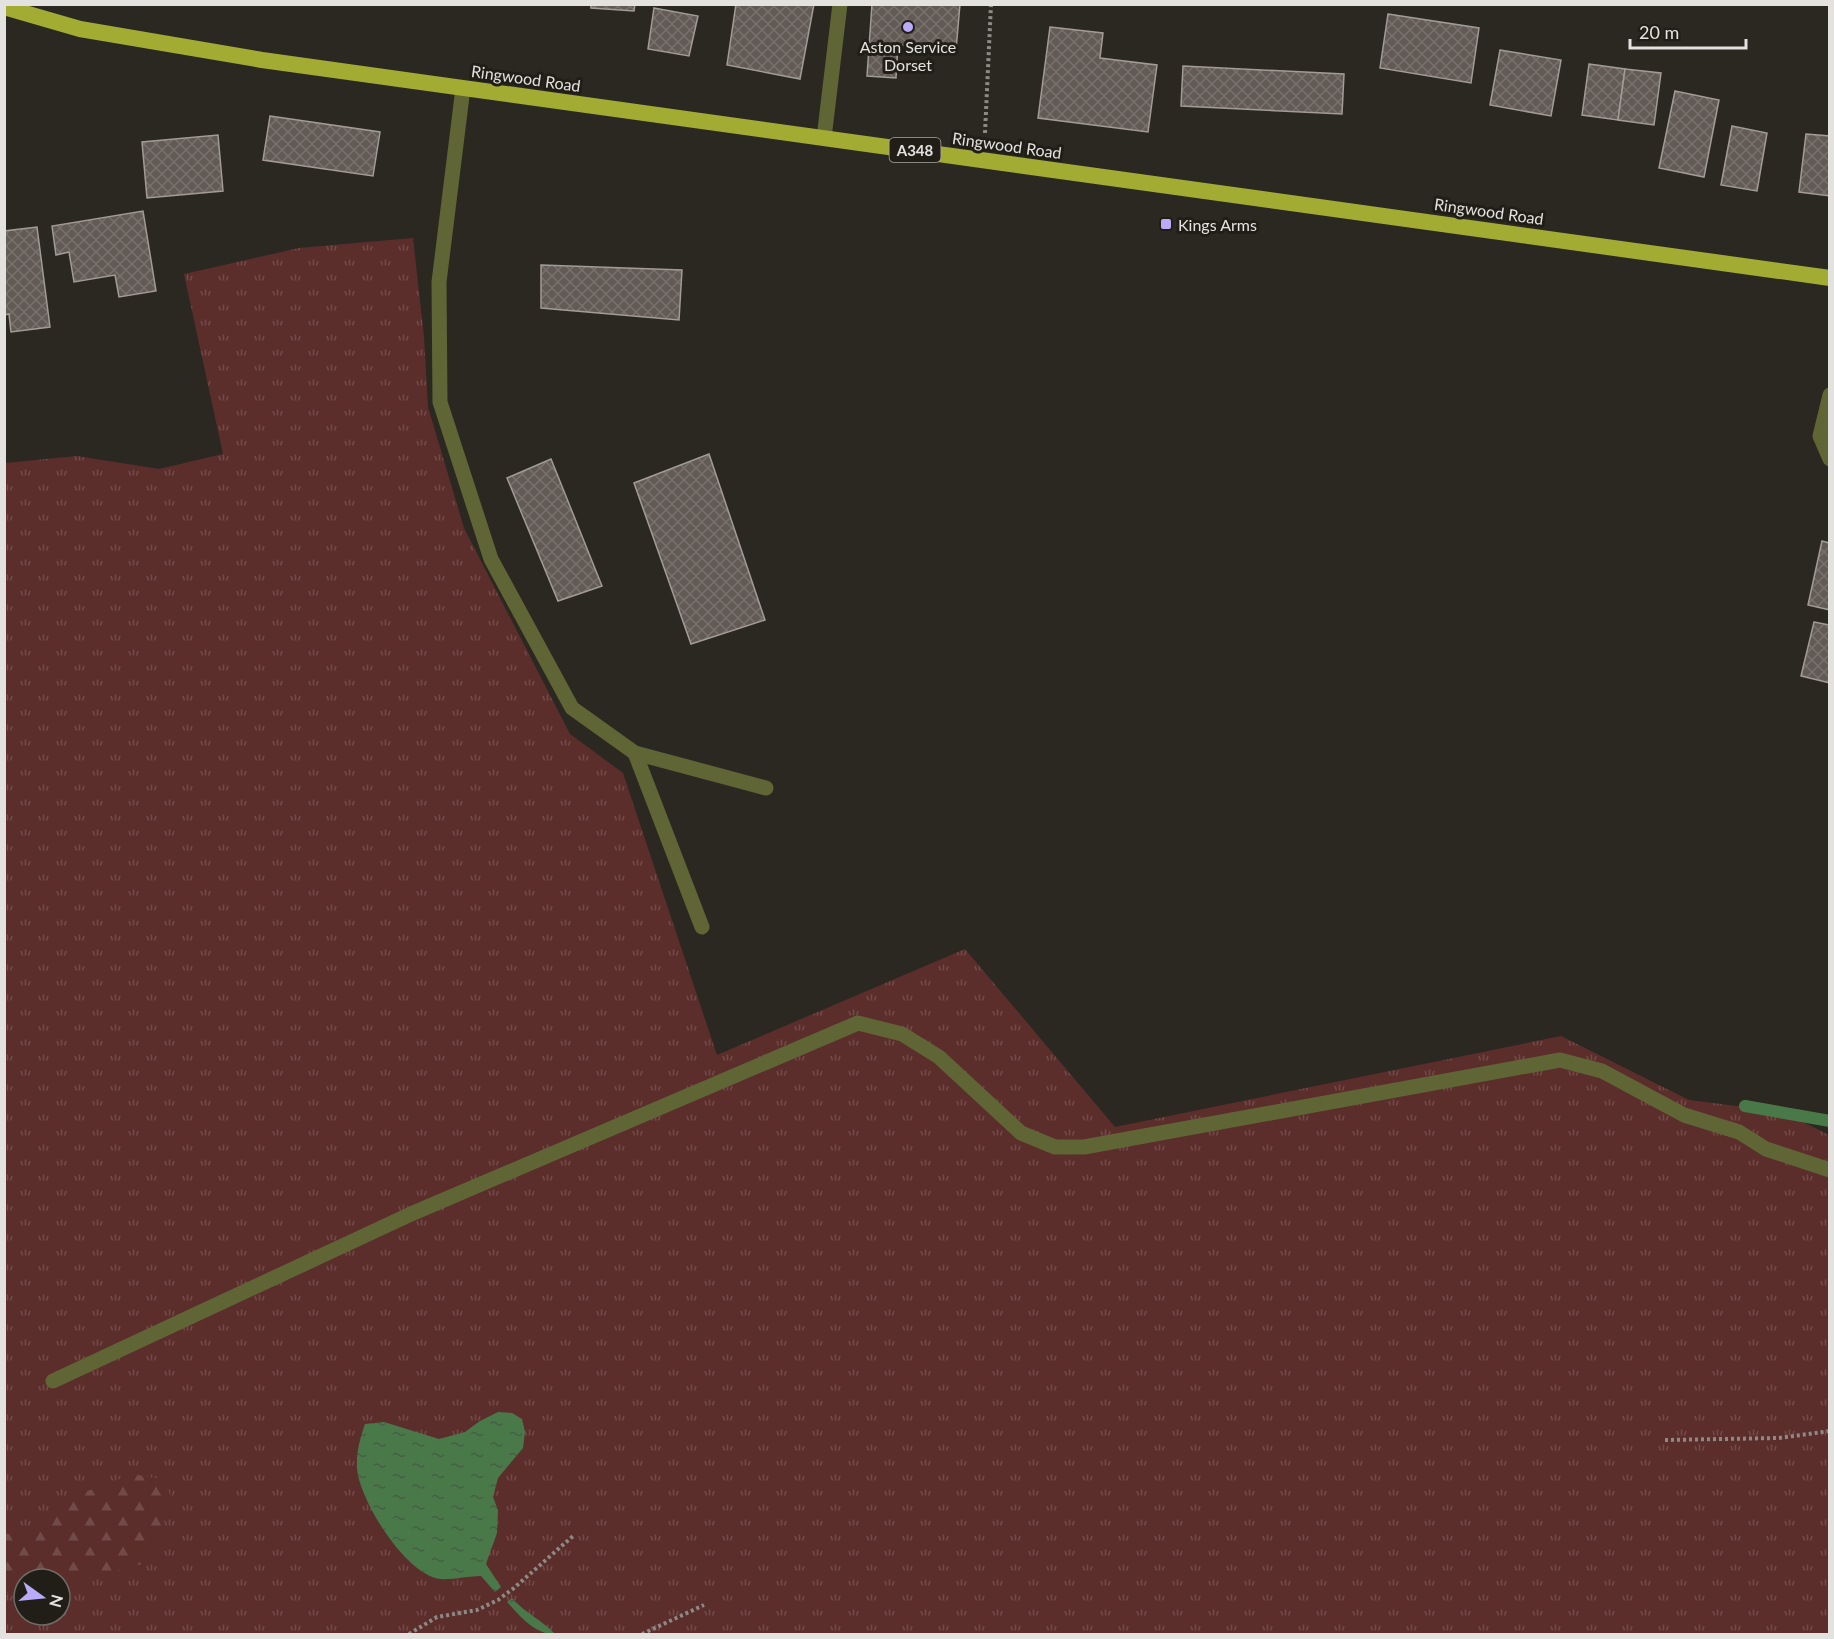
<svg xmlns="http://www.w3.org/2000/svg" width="1834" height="1639" viewBox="0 0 1834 1639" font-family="Lato,sans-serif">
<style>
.grass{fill:url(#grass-tufts);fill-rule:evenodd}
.forest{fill:url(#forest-firs)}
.water{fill:url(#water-ripples)}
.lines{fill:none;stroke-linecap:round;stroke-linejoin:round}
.stream{stroke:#497948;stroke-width:12}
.building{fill:url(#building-cross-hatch);stroke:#a29b96;stroke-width:1.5}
.path{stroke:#8d8a85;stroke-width:4;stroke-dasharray:3 3;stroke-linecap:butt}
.service{stroke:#606535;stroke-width:15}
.minor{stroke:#606535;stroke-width:15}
.trunk{stroke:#a3ac32;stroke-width:16}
.poi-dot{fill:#b9abf7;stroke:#211e18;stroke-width:2}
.labels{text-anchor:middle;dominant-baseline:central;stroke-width:6;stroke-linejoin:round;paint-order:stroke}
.shield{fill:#211e18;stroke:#aaa7a3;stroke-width:1.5}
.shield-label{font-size:15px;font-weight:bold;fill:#e4e2de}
.poi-label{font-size:16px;fill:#e4e2de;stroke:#211e18}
.street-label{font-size:16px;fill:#e4e2de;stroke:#211e18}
</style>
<defs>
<pattern id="grass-tufts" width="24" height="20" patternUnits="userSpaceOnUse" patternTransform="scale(1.5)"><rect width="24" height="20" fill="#5b2d2b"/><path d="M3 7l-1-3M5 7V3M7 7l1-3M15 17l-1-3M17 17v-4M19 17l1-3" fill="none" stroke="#724b49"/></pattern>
<pattern id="forest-firs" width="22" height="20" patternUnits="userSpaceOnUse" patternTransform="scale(1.5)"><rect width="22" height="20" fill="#5b2d2b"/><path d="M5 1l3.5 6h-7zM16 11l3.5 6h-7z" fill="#724b49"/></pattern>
<pattern id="water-ripples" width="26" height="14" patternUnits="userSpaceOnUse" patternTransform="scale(1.5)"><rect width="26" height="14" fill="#497948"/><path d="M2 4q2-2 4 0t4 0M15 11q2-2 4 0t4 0" fill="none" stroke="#465e46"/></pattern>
<pattern id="building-cross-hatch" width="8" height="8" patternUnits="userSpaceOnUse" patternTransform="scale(1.5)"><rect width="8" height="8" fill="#615a55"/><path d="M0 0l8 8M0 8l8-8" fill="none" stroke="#78716d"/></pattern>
</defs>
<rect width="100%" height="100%" fill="#2b2822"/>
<!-- grass -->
<path class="grass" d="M413,238l11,99 4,70 36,121 106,206 53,39 94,282 248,-106 150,178 446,-91 128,64 94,12 46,23v499h-1824v-1171l72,-7 82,13 64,-15 -39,-180 115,-26zM24,1579h36v36h-36z"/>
<!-- forest -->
<path class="forest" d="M133,1474l32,6 5,15 -17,55 -7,13 -86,22v-6h-36v12l-19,2v-60l13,4 28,-12 33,-31z"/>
<!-- water -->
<g class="water">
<path d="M498,1412l14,1 10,6 3,13 -2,16 -25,30 -5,19 5,13 -1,23 -11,31 15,23 -6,5 -14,-16c-12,0 -30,4 -41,3 -35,-5 -80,-78 -83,-110 -1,-16 3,-31 8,-45l19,-2 55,17 26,-7 15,-11z"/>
<path d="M512,1598c13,15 31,23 43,36 -20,1 -35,-18 -48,-32z"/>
</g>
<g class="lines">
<!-- stream -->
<path class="stream" d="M1745,1106l85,15"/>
</g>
<!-- building -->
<g class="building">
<path d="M591,4h44l-1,7 -43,-3z"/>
<path d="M736,4h78l-14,75 -73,-14z"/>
<path d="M872,4h88l-4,46 -58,-5 -2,33 -29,-2z"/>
<path d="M654,8l44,8 -9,40 -41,-7z"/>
<path d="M1388,14l91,14 -8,55 -91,-15z"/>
<path d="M1050,27l53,6 -3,25 57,7 -9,67 -110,-14z"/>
<path d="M1500,50l61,10 -10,56 -61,-11z"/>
<path d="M1589,64l36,5 -7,51 -36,-5z"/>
<path d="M1183,66l161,8 -2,40 -161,-8z"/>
<path d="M1625,69l36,4 -7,52 -36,-5z"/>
<path d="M1675,91l44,9 -15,77 -45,-9z"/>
<path d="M270,116l110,16 -7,44 -110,-16z"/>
<path d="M1732,126l35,7 -10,58 -36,-6z"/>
<path d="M1806,134l24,2v60l-31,-4z"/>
<path d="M218,135l5,56 -76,7 -5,-56z"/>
<path d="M143,211l13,80 -37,6 -4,-22 -41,7 -5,-30 -13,3 -4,-29z"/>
<path d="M37,227l13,100 -39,5 -2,-18 -5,1v-84z"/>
<path d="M541,265l141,5 -3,50 -138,-12z"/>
<path d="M709,454l56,166 -74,24 -57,-161z"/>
<path d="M551,459l51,127 -44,15 -51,-123z"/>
<path d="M1822,541l8,2v67l-22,-5z"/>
<path d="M1814,622l16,3v58l-29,-7z"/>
</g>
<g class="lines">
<!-- path -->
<g class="path">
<path d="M985,133l6,-129"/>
<path d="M1665,1440l114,-2 51,-7"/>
<path d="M409,1634l28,-17 40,-7 21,-10 16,-12 59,-52"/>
<path d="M642,1634l62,-29"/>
</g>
<!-- service -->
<g class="service">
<path d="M463,88l-24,194 1,120 51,157 81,149 63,45 131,35"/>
<path d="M824,138l16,-134"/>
<path d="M635,753l67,174"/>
<path d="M53,1381l358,-167 447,-191 44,11 37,23 82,76 34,14h29l476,-87 42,11 82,44 55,17 27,17 64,21"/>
</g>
<!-- minor -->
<path class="minor" d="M1830,395l-10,41 10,23"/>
<!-- trunk -->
<path class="trunk" d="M4,7l76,22 182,31 1568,218"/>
</g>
<!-- markers -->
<g class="poi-dot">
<circle cx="908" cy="27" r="6"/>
<rect x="1160" y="218" width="12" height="12" rx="3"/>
</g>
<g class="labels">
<!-- shield labels -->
<rect class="shield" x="889.5" y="138" width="51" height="24" rx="4.5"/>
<g class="shield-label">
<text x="915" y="150">A348</text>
</g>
<!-- poi labels -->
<g class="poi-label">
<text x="908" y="46">Aston Service<tspan x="908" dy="18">Dorset</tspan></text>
<text x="1178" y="224" text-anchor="start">Kings Arms</text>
</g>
<!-- street labels -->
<g class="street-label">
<text transform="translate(526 78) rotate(8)">Ringwood Road</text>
<text transform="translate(1007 145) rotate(8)">Ringwood Road</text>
<text transform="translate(1489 211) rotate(8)">Ringwood Road</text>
</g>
</g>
<!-- border -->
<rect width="1834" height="1639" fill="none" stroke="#e4e2de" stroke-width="12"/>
<!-- north arrow -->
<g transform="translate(42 1597) rotate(105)"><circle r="28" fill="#211e18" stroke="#6f6c67" stroke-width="1.5"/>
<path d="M0-4.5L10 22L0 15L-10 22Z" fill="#b9abf7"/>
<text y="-9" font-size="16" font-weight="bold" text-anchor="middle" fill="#e4e2de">N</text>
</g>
<!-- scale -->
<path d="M1630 39v9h116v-9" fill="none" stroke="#e4e2de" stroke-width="3"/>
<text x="1639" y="39" font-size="18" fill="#e4e2de" stroke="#211e18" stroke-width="4.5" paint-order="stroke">20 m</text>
</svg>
